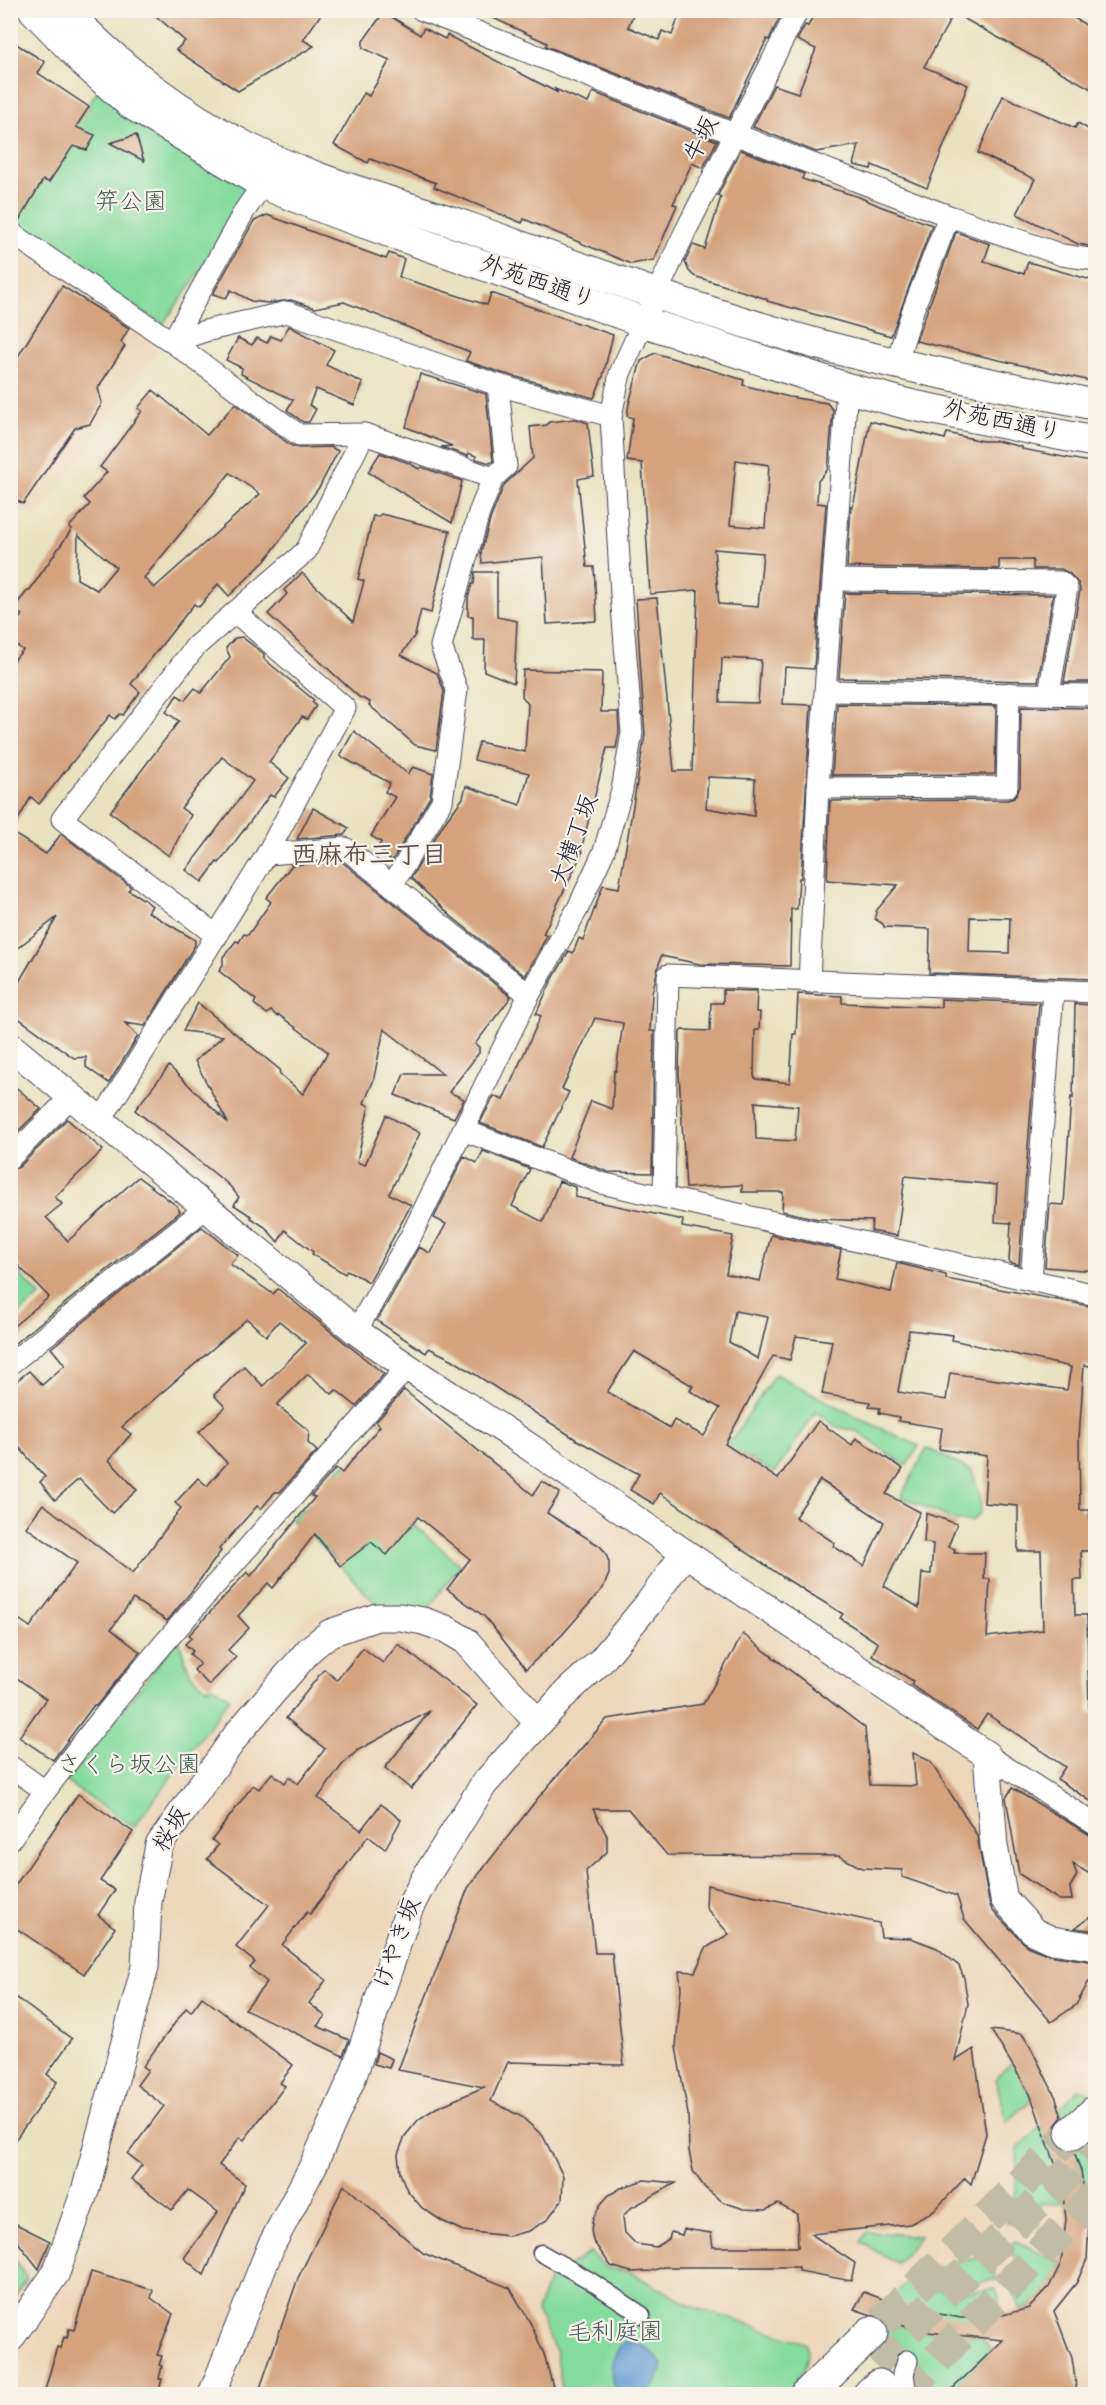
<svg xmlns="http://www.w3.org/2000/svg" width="1106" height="2405" viewBox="0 0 1106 2405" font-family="Dekko,'Klee One',sans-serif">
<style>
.built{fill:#edd7bb}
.green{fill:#84db9f;stroke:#537e6d;stroke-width:1.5}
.water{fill:#689ed5;stroke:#456088;stroke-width:1.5}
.building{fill:#d4a37e;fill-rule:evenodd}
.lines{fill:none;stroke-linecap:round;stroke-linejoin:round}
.primary-tunnel{stroke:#c1bca6;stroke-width:33;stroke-dasharray:33 16;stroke-linecap:butt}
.pedestrian-casing{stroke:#403f4f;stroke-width:19}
.minor-casing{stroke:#403f4f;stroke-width:23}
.tertiary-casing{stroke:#403f4f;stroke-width:29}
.secondary-casing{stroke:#403f4f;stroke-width:32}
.primary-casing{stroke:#403f4f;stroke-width:35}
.pedestrian{stroke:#fff;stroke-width:16}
.minor{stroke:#fff;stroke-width:21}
.tertiary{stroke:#fff;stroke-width:27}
.secondary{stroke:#fff;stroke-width:30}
.primary{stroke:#fff;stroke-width:33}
.labels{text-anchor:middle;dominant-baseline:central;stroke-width:4.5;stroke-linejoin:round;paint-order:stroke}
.street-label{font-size:24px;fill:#22223b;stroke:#f7f3e8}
.park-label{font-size:24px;fill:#3f5a59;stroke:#f7f3e8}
.neighbourhood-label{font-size:26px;font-weight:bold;fill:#604f52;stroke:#f7f3e8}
</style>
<rect width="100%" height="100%" fill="#f7f3e8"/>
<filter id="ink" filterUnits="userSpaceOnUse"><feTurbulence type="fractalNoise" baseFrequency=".0167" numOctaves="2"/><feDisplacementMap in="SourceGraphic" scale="12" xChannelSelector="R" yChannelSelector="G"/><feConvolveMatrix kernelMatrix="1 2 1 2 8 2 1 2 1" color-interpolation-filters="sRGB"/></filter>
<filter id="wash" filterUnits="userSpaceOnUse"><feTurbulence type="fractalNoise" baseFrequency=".008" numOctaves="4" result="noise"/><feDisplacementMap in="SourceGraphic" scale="24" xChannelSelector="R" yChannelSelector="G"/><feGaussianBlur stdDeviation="1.35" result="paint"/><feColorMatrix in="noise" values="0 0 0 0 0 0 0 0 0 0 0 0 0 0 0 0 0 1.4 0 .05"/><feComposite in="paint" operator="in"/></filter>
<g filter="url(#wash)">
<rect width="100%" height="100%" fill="#e9e2c1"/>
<!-- built -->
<g class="built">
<path d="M10,241l145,98 1,16 -120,164 -25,-14z"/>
<path d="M539,1467l436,297 21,4 99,67v559h-210l-6,-55 -22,-22 -75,77h-771v-34l51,-74 10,-18 15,-40 66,-257v-22l15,-95 -31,-27 81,-111 88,-98 23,-15 26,-5 62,-73 35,30 56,-61 12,4z"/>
<path d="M11,2241l25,39 -25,35z"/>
</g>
<!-- green -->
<g class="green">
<path d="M105,80l158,104 -100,140 -152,-93 -1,-10z"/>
<path d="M11,1264l29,32 -29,25h-1z"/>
<path d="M775,1374l90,47 54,25 -13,20 -50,-35 -19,-4 -21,-15 -41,61 -48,-26z"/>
<path d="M927,1448l45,23 9,28 -1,14 -8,8h-16l-55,-24z"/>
<path d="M344,1464l116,101 -37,51 -41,-6 -67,-71 -24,-19 6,-8 9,-4z"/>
<path d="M178,1639l12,34 16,15 7,-3 17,13 -96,129 -68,-45z"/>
<path d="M1012,2062l20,37 -26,24 -3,-18 -8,-26z"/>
<path d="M1079,2089l11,5 5,9v95l-8,2 -6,-29 -22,-62z"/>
<path d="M1042,2126l19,54 3,22 -24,2 -1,23 -32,-5 9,-35 2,-39z"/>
<path d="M867,2232h1l52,4 -23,27 -37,-21z"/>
<path d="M1015,2241l47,21c-8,18 -21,42 -41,48l-10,-24 15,-17 -20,-19z"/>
<path d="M590,2252l16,16 22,3 65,36 113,36c7,18 -8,38 -19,51h-224l-7,-42 -19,-41 12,-32z"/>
<path d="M11,2254l16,25 -16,24z"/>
<path d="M989,2255l8,24c-29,8 -55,6 -82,-6l8,-8 15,2z"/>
<path d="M909,2280c29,11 56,13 87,9l8,26c-37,9 -82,-1 -116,-14z"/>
<path d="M884,2321l35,10 64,7 8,13 -44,43h-28l-46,-72z"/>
</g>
<!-- water -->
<path class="water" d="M624,2342c18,0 30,8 38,24l-6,18 -11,10h-23v-3l-9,-5c-4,-18 -1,-31 11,-44z"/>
<g id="blocks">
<!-- building -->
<g class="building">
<path d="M149,10h175l-21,30 11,6 -76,45 -62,-41 9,-9z"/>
<path d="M476,10h159l-7,17 31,13 3,-9 10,4 9,-25h98l3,2 -13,28 -2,-1 -38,79 -183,-72 1,-3z"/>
<path d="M816,10h244l35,20v61l-141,-78 -30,54 44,18 -41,103 -55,-23 -1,4 -17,-4 5,-20 -43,7 -63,-25 21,-42 24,8 18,-44 -19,-9 8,-15 3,1z"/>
<path d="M384,12l36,23 4,-7 21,11 2,-4 111,58 -3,-4 33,14 5,-11 124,49 -14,27 -11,-5 -19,41 4,1 -23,55 -23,4 -107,-45 -2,4 -88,-36 2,-4 -66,-24 -2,4 -34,-18 30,-52 5,3 21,-36 -27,-12v-7z"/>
<path d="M10,40l35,22 -7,11 51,34 -13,20 19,8 -8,15 -14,-4 -24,36 -6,-2 -25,42 -8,-3z"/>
<path d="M1003,96l72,32 3,-5 17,10v114l-17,-3 -61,-30 18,-35 -57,-26z"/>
<path d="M136,135l8,26 -34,-18z"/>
<path d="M741,150l63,24 -2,5 57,18 23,10 50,18 -41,111 -124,-35v-2l-73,-23 -5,-5 -4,-9 8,-17 12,4 16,-52 -3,-2z"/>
<path d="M267,215l119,44 3,-6 15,6 -5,18 88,28 4,-12 122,42 -10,41 -9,22 -92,-25 -36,-12 4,-9 -126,-50 -29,6 -24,-8 -23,3 -17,-2 -20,-11 -5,8 -13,-4 41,-73z"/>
<path d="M956,232l34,12 -6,17 40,13 4,-12 67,19v101l-179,-41z"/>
<path d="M62,286l67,42 -8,14 4,4 -27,42 4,15 -12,21 -15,4 -52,76 -13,-8v-127z"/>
<path d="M289,326l45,24 -8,15 37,18 -9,22 -38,-16 -7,16 7,4 -7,13h-6l-16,-12 6,-10 -52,-26 1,-6 -16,-8 12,-22 14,7 5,-7 10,5 4,-7 10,4z"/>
<path d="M655,353l89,27 -1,5 46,12 38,6 6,7 -5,59 -10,12 -1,22 9,1 -12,165 -29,-2 -2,37 28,1 -10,173h-2l-2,31h-6l-1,57 -90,-2 -39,-8 -9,37 -2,38h4l-2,142 -44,-1 -39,-15 22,-56 21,8 2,-38h2l7,-48 -28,-5 -33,71 7,3 -27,55 -62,-24 14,-27 9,4 38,-84 -5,-2 15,-32 18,-31 4,2 6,-15 4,2 20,-55 16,3 26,-153 -9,-136 21,-1 17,173h18l6,-181 -48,4 -8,-131 -15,-2 6,-43 -6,-2 2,-13 12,-42zM736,460l33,5 -4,63 -35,-3zM714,549l49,4 -5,54 -39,-3zM722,658l39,2 -3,43 -38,-1zM708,777l47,2 -1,37 -48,-8z"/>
<path d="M420,374l66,20 7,67 -3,2 -14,-4v-3l-8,-3v3l-27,-9 11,-1 -46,-19z"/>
<path d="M153,390l54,45 28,-31 57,42 7,2 32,-1 7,4 -18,35 -55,75 -36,35 -11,-12 -19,23 -5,-3 -63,80 9,8 -17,23 -3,-1 -5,5 -5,-4 -71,89 -8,-7 -20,35 35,22 15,-20 70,53 -3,3 17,10 7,6 -4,6 47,28v5l-50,81 -20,-3 13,13 -29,47 -23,-16v-10l-12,1 -64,-46v-15l47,-80 -47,37v-290l13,-14 -13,-9v-9l12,-17 -9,-6 15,-19 1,1 43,-62 -3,-2 21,-23 -6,-6 23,-26 -7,-5 42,-56 -4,-3zM230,473l30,21 -106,94 -10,-10zM78,535l38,32 -19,23 -20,-11z"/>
<path d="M575,419l13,4 6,53 -16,3 9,88h7l3,54 -50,3 -4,-67 -61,6 -1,-11 10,-35 13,-32 29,-27 -3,-31 17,-2 2,-3z"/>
<path d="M870,421l75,18 2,-6 35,8h15l25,6v2l73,14v198l-3,21h-28l16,-92 -1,-6 -10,-11 -8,-4h-28v-9h-34v9l-152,-2 4,-61 2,1z"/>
<path d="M380,453l29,10 10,6 2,-2 41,14 -10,42 -84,-51z"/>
<path d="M381,514l69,17 -19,82 -10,-3 -6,25 -14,20 36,18 7,18 -8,59 -21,-5 -46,-40 1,-3 -11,-5 -91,-83 19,-20 -3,-4 18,-17 51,49 11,-41 -6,-2 15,-63 4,1z"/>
<path d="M475,572h22v45l20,4 -3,62 -30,-12 1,-31h-12v-24h-5v-18l4,-14h2z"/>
<path d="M845,593l208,2 -15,86 -199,-3z"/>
<path d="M242,637l22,17v5l50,41 -2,2 4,4 -9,13 -5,-2 -33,45 20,16 -15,19 -4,-2 -51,68 -2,-1 -15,20 -16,-12 67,-89 -31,-24 -41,51 10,7 -22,41 -59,-44 69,-91 -13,-9 11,-17 8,5 10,-12 6,5 29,-36 -4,-9 9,-10z"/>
<path d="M523,670l79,2 -1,40h17l1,20 -3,16h-9l-26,102 2,1 -40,83 4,2 -22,40 -73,-59 -41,-39 32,-53 20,-27 3,-12 54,19 9,-32 -55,-13 5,-18 46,10 3,-48 -6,-8z"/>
<path d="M837,704l159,2 -1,68 -163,1z"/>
<path d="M1021,707l74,1v271l-166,-6 1,-44 -46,-2 -1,-3 -8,-5 1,-8 22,-26 -71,-5 3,-79 177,-1 7,-2 6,-11zM970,917l40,1 -1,35 -40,-1z"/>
<path d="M354,731l54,43 5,-7 20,7 -3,23 -38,64 -14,-13 3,-6 -10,-6 24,-39 -10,-5 5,-9 -50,-27z"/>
<path d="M313,808l36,20 -5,7 -47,4z"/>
<path d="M341,861l170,136 -36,47 4,3v6l-30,39 15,7 -10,19 -59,-23 9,-21h39l-59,-45 -11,53 -9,21 5,3 -12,56 8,3 21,-50 34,18 -31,61 22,11 -42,77 -22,-12 -2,4 -33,-20 1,-2 -28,-22 -7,12 -13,-15 -14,-9v-2l-17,-11 5,-8 -10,-12 -94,-75 34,-44 59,57 -33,-62 28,-25 -40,-5 15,-28 81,66 1,5 23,20 25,-42 -49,-37 -2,1 -6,-5 -4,3 -13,-10 2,-4 -37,-29 4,-6v-8l13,-16 3,1 5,-8 4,1 23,-33 -5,-4 26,-33z"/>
<path d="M723,990l34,1 -1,21h4l-1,18h-4l-1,46 2,3 34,4 3,-49h3l2,-40 44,2v7l99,4v-8l98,4 -20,262 -10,-3 2,-39 -16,-1 2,-37 -92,-9 -8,60 -26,-5 1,-10 -54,-2 -36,-8 1,-19h-41v-7l-56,3 -7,-114 1,-42 2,-2 28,1 1,-28h12zM755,1102l43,4 -3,35 -39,-2z"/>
<path d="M1075,1004l20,1v266l-50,-4 5,-63 14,1 7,-108 2,1z"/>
<path d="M10,1082l31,27 -31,30z"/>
<path d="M67,1119l36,31 -48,47 7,7 -16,13 22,24 70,-64 39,29 3,6 -170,135v-18l39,-32 -39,-40v-87l9,-3z"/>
<path d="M483,1151l47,18 -18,37 31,16 16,-41 16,6v10l108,23 -1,7 51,9 -7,38 34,7 11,-46 70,15 -6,29 56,13 6,-29 49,12v4l149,28v60l-11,-2 -5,73 1,72h10v41h-9l1,29h-8l1,35h12l2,98h6v91l-38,-25 8,-12 -78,-53 -10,15 -66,-44 2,-4 -41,-26 6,-12 -38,-25 3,-4 -60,-37 -123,-84 -6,11 -24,-14 9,-16 -62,-34 -124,-80 -24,-12 -3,5 -49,-32 42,-74 11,6 16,-29 -12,-6 30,-62 13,7zM735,1311l33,6 -10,42 -29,-17zM909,1330l44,5 -1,5 119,27 -4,23 -117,-17 -4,27 -48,-8zM796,1336l36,5 -10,53 48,8 -1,5 11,1 -1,5 20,4 -1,4 44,7 -3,21 48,7 -3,47 34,3v45h23l2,79 -56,7 3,-58h-6l1,-26h-31l1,-4 -7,-2 9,-23 -31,-11 -2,29 9,2 -2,30 -9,-1 -3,35 -35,-22 36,-74 -34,-18 17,-25 -47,-31 -4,7 -34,-24 -40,58 -53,-35 48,-88 17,4zM634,1351l59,35 -3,5 30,17 -16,28 -30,-16 -4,8 -63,-36zM820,1480l64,42 -20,44 -31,-20 2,-3 -40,-26z"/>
<path d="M202,1227l36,28 -8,9 43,30 5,-5 106,85 -28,32 -20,-16 -4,4 -24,-20 -31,31 32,26 -1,12 9,8 -37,41h-5l-14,17 -4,-3 -38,43 2,2 -30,41 -24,29 -34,-22 -22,30 29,23 -44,54 -2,-1 -41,55 -34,-23 27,-38 -36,-26v-60l20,14 47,-64 -51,-36 17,-23 90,69 48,-65 -6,-5 23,-25 9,8 20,-23 -28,-31 26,-25 -11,-12 30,-29 19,20 43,-43 -27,-22 -13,15 -19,-17 -125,108 9,7 -22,26 28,30 -25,23 -33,-34 -24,21 -15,-18 5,-5 -35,-40v-51l19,-15 13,14 23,-20 -14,-17z"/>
<path d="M404,1390l129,105 9,-14 18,12 -13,20 53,33 5,6 4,10v12l-6,14 -41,47 -36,34 -41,-52 -38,-28 23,-30 -52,-42 -31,38 -16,-13 -31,24 -25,-32 -42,54 -5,-5 -30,33 11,12 -21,22 8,7 -27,28 -15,-15 6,-6 -10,-10 3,-3 -8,-7 7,-7 -3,-2 58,-63 4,4 64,-79 -4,-1 25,-28 6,5 38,-47 -4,-4z"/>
<path d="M743,1634l122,94 5,57 46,1 -3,-33 17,8 47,74 12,67 3,8 35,36 22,9 46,7v13l-7,8 -12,22 -25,17 -87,-103 -7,-23 -55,-19v-7l-40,-2 -23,-12 -172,-1 -39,-46h-35l14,27v16l-21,19 9,82h17l12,112 -116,-3 -17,39 31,16 21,19 20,40 -1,24 -15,20 -18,11 -20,5 -46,-5 -21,-10 -20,-13 -15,-18 -7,-17 -2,-19 7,-18 14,-17 17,-11 48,-21 -86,-17 70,-182 70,-90 69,-79 96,-15z"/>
<path d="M398,1644l79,61 -66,84 -26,-21 45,-57 -72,39 -16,15 -24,33 43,32 20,-26 20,16 -16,29 -17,-13 -58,78 -3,-2 -25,33 44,35 -17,23 16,13 -8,10 32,14 -6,16 -98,-47 22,-27 -17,-14 5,-6 -19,-15 33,-42 -62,-46 11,-14 -6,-5 41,-55 6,4 13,-16 13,10 4,-6 9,7 27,-35 -39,-31 38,-49 13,11 26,-32 20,15z"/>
<path d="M1012,1788l83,50v39l-22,-13 4,11 -7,12 2,13h-13l-40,-26 -13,-76z"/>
<path d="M78,1794l55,38 -33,49 15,9 -17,25 17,13 -31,46 -74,-50v-31z"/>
<path d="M707,1885l172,38 2,14 30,1 26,10 22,18 5,12 4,26 -13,57 19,-12 12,85 -15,50 -6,-6 -32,34 -23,12 -99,10 44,29 -4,18 -52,-10v-4h-136l-12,4 -20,1 -20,-6 -18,-25 -2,-11 2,-12 8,-14 8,-9 12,-7 23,-8 32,3 -47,26 -6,8 2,16 11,11 20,3 13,-8 2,-7 11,3 2,-6 27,4 2,14h85l-1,-33 -19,-10 -12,6 -22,-1 -21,-7 -18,-14 -12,-17 -4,-20 -1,-37 -12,-67 5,-59 -2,-17 16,1 11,-24 23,-14 -23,-26z"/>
<path d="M1090,1917l5,14 -20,-3z"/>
<path d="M10,1993l62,46 -25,35 10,8 -47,65z"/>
<path d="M202,1997l91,68 -13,18 5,3 -41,54 -4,-3 -21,28 26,19 -41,91 -20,-17 34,-46 -30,-22 -16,20 -41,-31 11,-14 -14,-11 36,-48 -27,-21 11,-15 -5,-4 43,-58 5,4z"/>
<path d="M991,2030l31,4 8,12 26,52 6,19 -7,9 -1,11 4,9 7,4 9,1 7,20 8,53 -2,35 -10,23 -23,29 18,47 5,36h-130l56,-54 -84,-9 -65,-22 10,-17 29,11 36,9 32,6h31l37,-10 20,-21 12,-24 5,-44 -5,-39 -31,-86z"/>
<path d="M377,2052l15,7 -3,9 -15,-4z"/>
<path d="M344,2185l79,68 87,35 21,36 13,30 11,40h-297l40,-116z"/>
<path d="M10,2221l40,20 -11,28 -29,-37z"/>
<path d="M91,2272l62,18 -2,8 22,16 -16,41 5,1 -3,9 3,1 -3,13h3l-4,15h-105l-8,-4 12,-43 4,1 3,-11 3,1 2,-9 5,1z"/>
</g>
</g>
</g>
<g filter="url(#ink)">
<use href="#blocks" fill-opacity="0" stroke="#403f4f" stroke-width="1.5"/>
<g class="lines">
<!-- primary-tunnel -->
<g class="primary-tunnel">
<path d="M882,2322l190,-189"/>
<path d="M873,2363l223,-217"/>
<path d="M903,2394l193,-199"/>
</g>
<defs>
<path id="pedestrian" d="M541,2253l48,27 53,35"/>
<g id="minor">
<path d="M422,10l312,124 215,82 113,39 34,5"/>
<path d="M10,232l162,110 127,93 65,-1 129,44"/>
<path d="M172,342l33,-11 82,-19 211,73 113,31"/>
<path d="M172,342l73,-132 18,-26"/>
<path d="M896,364l17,-54 36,-94"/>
<path d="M834,580l227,2 6,6 -18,105"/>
<path d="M827,691l269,4"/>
<path d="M818,788l189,-1 2,-94"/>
<path d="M267,854l78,-6 184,147"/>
<path d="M392,886l50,-85 15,-111 -16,-44 38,-133 14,-35 13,-12 -8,-81"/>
<path d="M217,936l-155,-117 134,-173 110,-95 58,-117"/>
<path d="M809,982l9,-194 29,-400"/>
<path d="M101,1120l166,-266 78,-146 -110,-96"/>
<path d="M463,1130l138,53 495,112"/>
<path d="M10,1158l61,-61"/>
<path d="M664,1197l4,-222 428,17"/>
<path d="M1031,1280l22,-289"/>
<path d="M356,1331l55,-95 118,-241 49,-87 26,-57 18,-61 10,-57 -11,-139 -10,-178 9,-43 65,-141 113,-222"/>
<path d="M10,1364l196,-156"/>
<path d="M987,1755l109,70"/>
<path d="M10,1766l35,25"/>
<path d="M10,1840c118,-169 263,-316 396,-472"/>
<path d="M906,2394l-3,-20 4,-13"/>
</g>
<g id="tertiary">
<path d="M10,1046l346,285c58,43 119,79 178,119 150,104 302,204 453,305l7,91 10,53 30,33 18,8 44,7"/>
<path d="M10,2339l46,-66 30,-85 59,-221 3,-65 11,-57 79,-112 72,-84 20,-16 47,-16h23l23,4 23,8 20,12 72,82"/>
<path d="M212,2394l59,-148 42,-80 40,-90 56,-167 16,-31 59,-94 83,-92 34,-31 47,-57 37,-51"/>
</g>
<g id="secondary">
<path d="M34,10l52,54 45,40 132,80 70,28 311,110 203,66 64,17 185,37"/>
<path d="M65,10c50,55 117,105 183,138 71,35 148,54 222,80 116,42 232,84 351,117 91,24 183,41 275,60"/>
</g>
<g id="primary">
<path d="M1072,2133l24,-21"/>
<path d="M808,2394l63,-61"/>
<path d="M870,2394l9,-8"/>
</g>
</defs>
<!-- pedestrian casing -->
<use href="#pedestrian" class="pedestrian-casing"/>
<!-- minor casing -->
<use href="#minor" class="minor-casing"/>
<!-- tertiary casing -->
<use href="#tertiary" class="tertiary-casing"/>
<!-- secondary casing -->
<use href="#secondary" class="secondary-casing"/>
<!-- primary casing -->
<use href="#primary" class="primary-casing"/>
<!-- pedestrian -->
<use href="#pedestrian" class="pedestrian"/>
<!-- minor -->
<use href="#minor" class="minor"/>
<!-- tertiary -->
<use href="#tertiary" class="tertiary"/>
<!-- secondary -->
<use href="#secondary" class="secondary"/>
<!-- primary -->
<use href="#primary" class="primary"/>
</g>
</g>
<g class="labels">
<!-- street labels -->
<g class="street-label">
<text transform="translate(703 140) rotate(-63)">牛坂</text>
<text transform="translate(537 284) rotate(19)">外苑西通り</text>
<text transform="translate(1002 423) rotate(12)">外苑西通り</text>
<text transform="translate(576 841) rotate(-70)">大横丁坂</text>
<text transform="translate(173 1830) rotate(-60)">桜坂</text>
<text transform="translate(399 1944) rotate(-70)">けやき坂</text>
</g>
<!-- park labels -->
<g class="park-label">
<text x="131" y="204">笄公園</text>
<text x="129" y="1767">さくら坂公園</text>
<text x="615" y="2334">毛利庭園</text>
</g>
<!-- neighbourhood labels -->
<g class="neighbourhood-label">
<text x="369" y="857">西麻布三丁目</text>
</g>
</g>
<!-- margin -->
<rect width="1106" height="2405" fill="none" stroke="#f7f3e8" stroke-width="36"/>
</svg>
